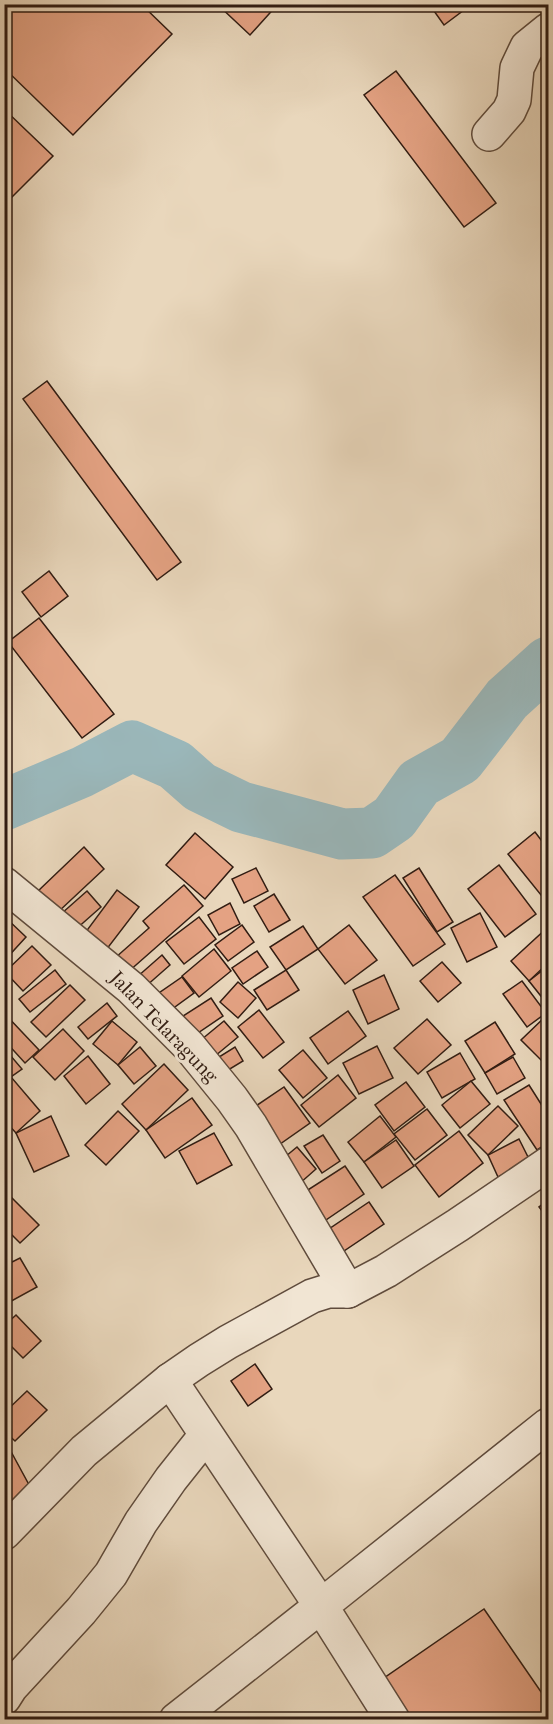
<svg xmlns="http://www.w3.org/2000/svg" width="553" height="1724" viewBox="0 0 553 1724" font-family="'IM FELL French Canon',serif">
<style>
.lines{fill:none;stroke-linecap:round;stroke-linejoin:round}
.river{stroke:#9ab7ba;stroke-width:51}
.building{fill:#e4a283;stroke:#311c12;stroke-width:1.5}
.minor-casing{stroke:#5f4b3c;stroke-width:36}
.minor{stroke:#f1e5d3;stroke-width:33}
.labels{text-anchor:middle;dominant-baseline:central;stroke-width:6;stroke-linejoin:round;paint-order:stroke}
.street-label{font-size:20px;fill:#311c12;stroke:#f1e5d3}
</style>
<rect width="100%" height="100%" fill="#e9d7bc"/>
<filter id="stains"><feTurbulence type="fractalNoise" baseFrequency=".00333" numOctaves="4"/><feColorMatrix values="0 0 0 0 .2 0 0 0 0 .09 0 0 0 0 .02 0 0 0 .5 -.17"/></filter>
<radialGradient id="worn" r=".72"><stop offset=".6" stop-color="#630" stop-opacity="0"/><stop offset="1" stop-color="#630" stop-opacity=".3"/></radialGradient>
<g class="lines">
<!-- river -->
<path class="river" d="M4,805l78,-33 50,-26 43,19 25,22 41,20 101,27 30,-1 22,-15 25,-35 41,-23 47,-61 41,-37"/>
</g>
<!-- building -->
<g class="building">
<path d="M4,4h137l31,30 -99,101 -69,-67z"/>
<path d="M217,4h61l-28,31z"/>
<path d="M429,4h43l-28,21z"/>
<path d="M396,71l100,132 -32,24 -100,-132z"/>
<path d="M4,109l49,47 -49,49z"/>
<path d="M47,381l134,181 -24,18 -134,-181z"/>
<path d="M49,571l19,25 -27,21 -19,-25z"/>
<path d="M39,618l75,96 -32,24 -74,-96z"/>
<path d="M535,832l13,17v40l-7,6 -33,-41z"/>
<path d="M195,833l38,34 -28,32 -39,-34z"/>
<path d="M84,847l20,22 -47,44 -20,-21z"/>
<path d="M499,865l37,49 -31,23 -37,-48z"/>
<path d="M256,868l12,23 -24,12 -12,-24z"/>
<path d="M419,868l34,54 -16,10 -34,-54z"/>
<path d="M395,875l50,69 -32,22 -50,-69z"/>
<path d="M184,885l19,21 -75,66 -13,-14 34,-30 -6,-7z"/>
<path d="M117,890l22,17 -36,47 -21,-17z"/>
<path d="M87,891l14,16 -26,23 -14,-16z"/>
<path d="M274,894l16,26 -21,12 -15,-26z"/>
<path d="M230,903l10,21 -21,11 -11,-20z"/>
<path d="M480,913l17,34 -30,15 -16,-34z"/>
<path d="M199,917l17,22 -32,25 -18,-22z"/>
<path d="M6,918l20,19 -22,24v-41z"/>
<path d="M242,925l12,17 -26,19 -13,-16z"/>
<path d="M349,925l28,35 -32,24 -27,-35z"/>
<path d="M303,926l15,23 -32,21 -16,-23z"/>
<path d="M548,927v36l-19,18 -18,-20z"/>
<path d="M32,946l19,19 -28,26 -18,-19z"/>
<path d="M214,949l17,22 -32,26 -17,-21z"/>
<path d="M257,951l11,16 -25,17 -11,-16z"/>
<path d="M162,955l8,10 -25,22 -8,-10z"/>
<path d="M442,962l19,21 -23,19 -18,-21z"/>
<path d="M548,966v39l-19,-24z"/>
<path d="M55,970l11,14 -36,28 -11,-13z"/>
<path d="M286,970l13,20 -32,20 -13,-20z"/>
<path d="M384,975l15,34 -31,15 -15,-34z"/>
<path d="M182,977l12,16 -26,19 -12,-17z"/>
<path d="M522,981l24,32 -19,14 -24,-33z"/>
<path d="M238,982l18,16 -18,20 -18,-16z"/>
<path d="M70,985l15,15 -39,37 -15,-15z"/>
<path d="M211,998l12,18 -31,21 -12,-19z"/>
<path d="M107,1003l10,13 -29,23 -10,-12z"/>
<path d="M259,1010l25,32 -21,16 -25,-31z"/>
<path d="M348,1011l18,25 -38,28 -18,-26z"/>
<path d="M4,1013l35,37 -14,13 -21,-23z"/>
<path d="M548,1014v38l-7,8 -20,-20z"/>
<path d="M427,1019l24,26 -33,29 -24,-26z"/>
<path d="M112,1021l25,21 -19,23 -25,-21z"/>
<path d="M224,1021l14,16 -29,24 -13,-17z"/>
<path d="M495,1022l20,32 -30,19 -20,-32z"/>
<path d="M63,1029l21,22 -29,29 -22,-23z"/>
<path d="M377,1046l16,32 -34,16 -16,-31z"/>
<path d="M140,1047l16,19 -22,18 -16,-19z"/>
<path d="M235,1047l8,14 -23,14 -9,-13z"/>
<path d="M4,1048l18,21 -11,8 29,34 -24,22 -12,-13z"/>
<path d="M303,1050l24,28 -24,20 -24,-28z"/>
<path d="M460,1053l15,26 -33,19 -15,-26z"/>
<path d="M88,1056l22,28 -24,20 -22,-28z"/>
<path d="M513,1057l12,21 -28,16 -12,-21z"/>
<path d="M164,1064l24,26 -42,40 -24,-26z"/>
<path d="M338,1075l18,23 -37,29 -18,-22z"/>
<path d="M471,1081l19,23 -30,24 -18,-23z"/>
<path d="M406,1082l19,25 -31,24 -19,-26z"/>
<path d="M529,1085l19,30v28l-11,7 -33,-50z"/>
<path d="M284,1087l26,36 -37,26 -26,-37z"/>
<path d="M192,1098l20,27 -47,33 -19,-28z"/>
<path d="M498,1106l20,20 -30,29 -20,-20z"/>
<path d="M427,1109l20,26 -32,25 -21,-26z"/>
<path d="M118,1111l21,20 -33,34 -21,-20z"/>
<path d="M51,1116l18,40 -35,16 -18,-39z"/>
<path d="M380,1116l16,21 -32,25 -16,-20z"/>
<path d="M459,1131l24,32 -44,34 -24,-32z"/>
<path d="M214,1133l18,32 -35,19 -18,-33z"/>
<path d="M323,1135l17,26 -18,12 -18,-27z"/>
<path d="M519,1139l11,22 -32,16 -10,-22z"/>
<path d="M396,1140l18,26 -32,22 -18,-26z"/>
<path d="M297,1147l19,22 -17,15 -19,-23z"/>
<path d="M345,1166l19,28 -44,30 -20,-29z"/>
<path d="M10,1196l29,29 -19,18 -16,-16v-26z"/>
<path d="M548,1200v19l-9,-12z"/>
<path d="M369,1202l15,22 -46,31 -15,-22z"/>
<path d="M20,1258l17,29 -31,17 -2,-38z"/>
<path d="M16,1315l25,26 -18,17 -19,-19v-13z"/>
<path d="M255,1364l17,25 -24,17 -17,-25z"/>
<path d="M27,1391l20,19 -32,31 -11,-10v-18z"/>
<path d="M8,1446l26,48 -23,13 -7,-12v-47z"/>
<path d="M484,1609l64,93v18h-135l-29,-42z"/>
</g>
<g class="lines">
<defs>
<g id="minor">
<path d="M489,134l20,-23 5,-11 3,-32 10,-21 21,-17"/>
<path d="M4,884l127,104 58,58 43,53 19,27 97,165"/>
<path d="M170,1380l151,226 -145,114"/>
<path d="M4,1533l80,-82 86,-71 29,-20 29,-18 84,-46 16,-5h20l38,-20 72,-46 90,-61"/>
<path d="M4,1698l7,-11 70,-76 30,-37 30,-52 30,-43 35,-44"/>
<path d="M393,1720l-72,-114 227,-181"/>
</g>
</defs>
<!-- minor casing -->
<use href="#minor" class="minor-casing"/>
<!-- minor -->
<use href="#minor" class="minor"/>
</g>
<g class="labels">
<!-- street labels -->
<g class="street-label">
<text transform="translate(164 1027) rotate(46)">Jalan Telaragung</text>
</g>
</g>
<!-- margin -->
<rect width="553" height="1724" fill="none" stroke="#e9d7bc" stroke-width="24"/>
<rect x="6" y="6" width="541" height="1712" fill="none" stroke="#311c12" stroke-width="3"/>
<rect x="12" y="12" width="529" height="1700" fill="none" stroke="#311c12" stroke-width="1.5"/>
<rect width="100%" height="100%" filter="url(#stains)"/>
<rect width="100%" height="100%" fill="url(#worn)"/>
</svg>
